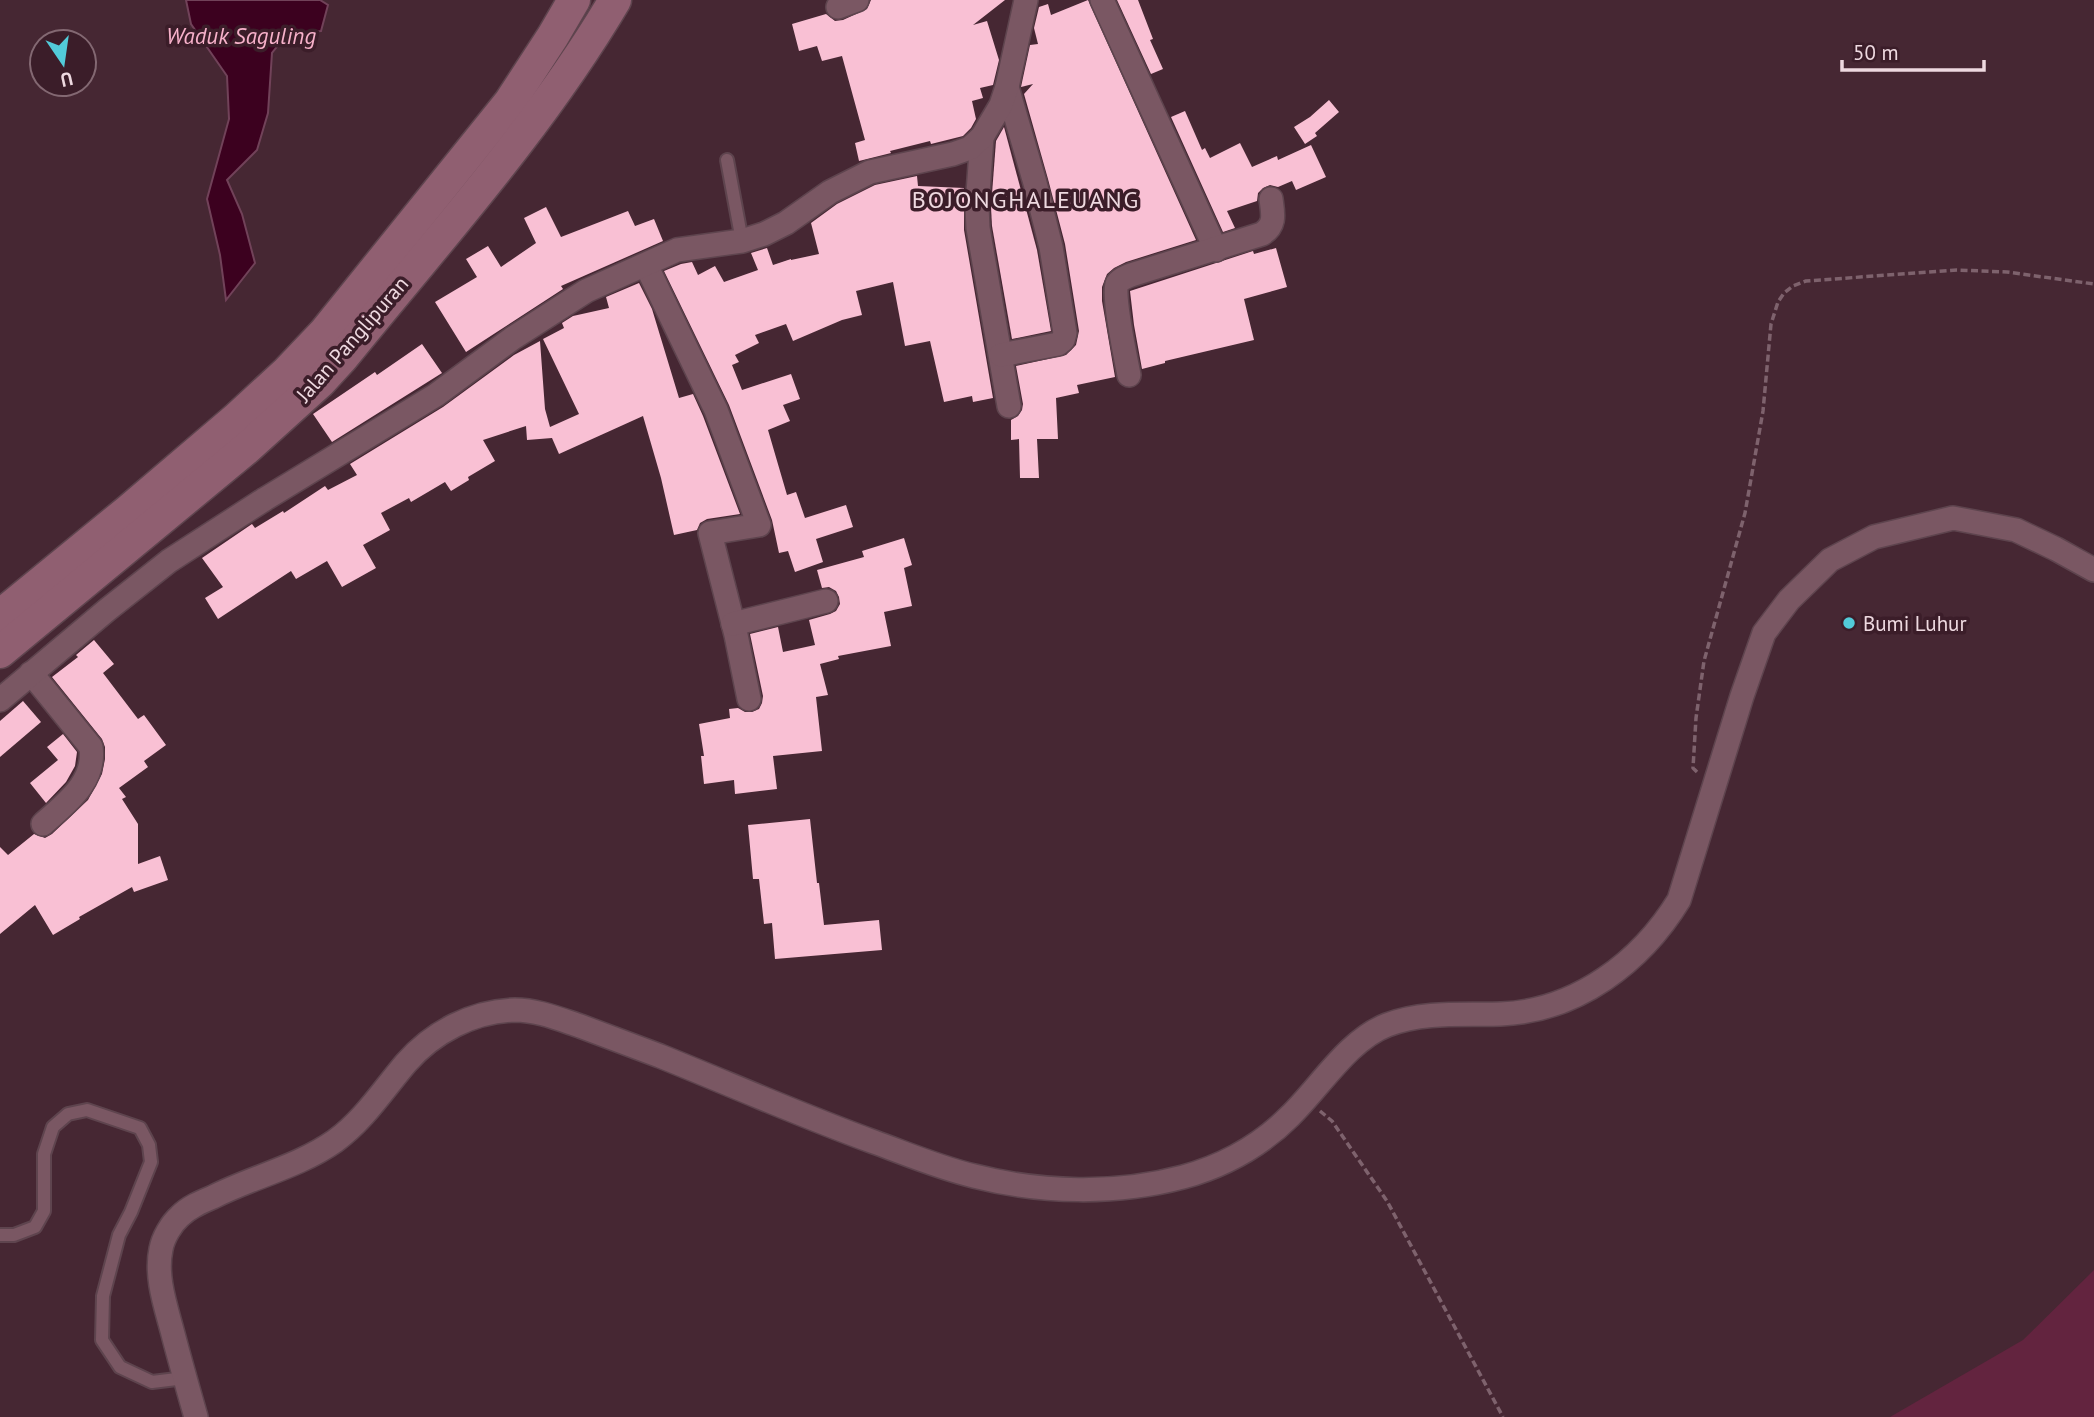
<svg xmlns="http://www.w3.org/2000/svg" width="2094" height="1417" viewBox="0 0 2094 1417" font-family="'PT Sans',sans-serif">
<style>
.green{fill:#63243f}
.water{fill:#3c011f;stroke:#714259;stroke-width:2}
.building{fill:#f9c0d4}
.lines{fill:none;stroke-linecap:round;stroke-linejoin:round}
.lane-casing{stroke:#5e444e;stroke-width:16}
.street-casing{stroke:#5e444e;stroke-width:26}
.secondary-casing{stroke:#5e444e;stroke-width:35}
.path{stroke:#7e626d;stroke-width:3.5;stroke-dasharray:7 3.5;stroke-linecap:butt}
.lane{stroke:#7a5763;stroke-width:12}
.street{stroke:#7a5763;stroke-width:23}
.secondary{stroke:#905f71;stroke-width:32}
.poi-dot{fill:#52cbd9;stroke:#3b1d29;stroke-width:2.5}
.labels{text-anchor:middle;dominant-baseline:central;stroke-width:7;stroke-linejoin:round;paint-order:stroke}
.street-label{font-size:21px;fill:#eed9e0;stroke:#3b1d29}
.poi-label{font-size:21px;fill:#eed9e0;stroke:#3b1d29;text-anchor:start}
.water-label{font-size:23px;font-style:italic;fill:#f7b1ca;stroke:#3b1d29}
.quarter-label{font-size:24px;letter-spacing:2px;fill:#eed9e0;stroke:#3b1d29}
</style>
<rect width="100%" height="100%" fill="#462733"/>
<!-- green -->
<path class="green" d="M2094,1270v147h-204l133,-77z"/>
<!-- water -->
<path class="water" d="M186,0h134l8,5 -7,26 -33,2 -16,20 -4,60 -11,37 -30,30 15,34 13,49 -29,37 -6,-45 -13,-56 22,-80 -2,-43 -36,-52z"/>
<!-- building -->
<g class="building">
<path d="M871,0h134l-32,25 14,-4 12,39 -6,25 -13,3 3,10 -11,3 4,18 -5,9 -8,8 -32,8 -1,-3 -40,10 1,2 -32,8 -4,-18 10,-3 -23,-84 -20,5 -5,-15 -18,5 -7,-27 34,-10 9,7 8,-1 24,-11z"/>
<path d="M1088,0l108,240 -70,22 -12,6 -7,6 -5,13v14l13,76 -38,8 2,8 -23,5 2,41h-21l2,39h-19l-1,-39 -8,1v-20l7,-4 4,-6 1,-6 -7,-38 50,-11 10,-10 3,-14 -14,-87 -17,-65 -24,-85 9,-10 -12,3 9,-42 8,-1 -4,-16 5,-21 9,-3 3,11z"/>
<path d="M1117,0h21l15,39 -3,1 13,29 -12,5z"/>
<path d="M1329,100l10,12 -24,21 2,3 -12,8 -11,-17 16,-10z"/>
<path d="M1185,111l17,39 3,-2 5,10 30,-15 12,24 25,-11 1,4 33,-15 15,32 -30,13 -4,-9 -14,6 -8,-2 -7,3 -5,5 -1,8 -30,10 8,17 -12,4 -52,-115z"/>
<path d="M1004,127l33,123 14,81 -39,8 -20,-113 -1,-19 5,-66z"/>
<path d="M917,176l1,10 46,2v42l29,168 -20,4 -1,-6 -28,6 -14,-61 -25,5 -12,-64 -37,9 6,24 -20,5 -49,21 -7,-17 -31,11 4,8 -24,12 4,7 -7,3 10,25 49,-16 9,25 -17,6 7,16 -22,9 19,65 9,-3 9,26 41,-13 7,22 -37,12 7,23 -28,10 -7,-21 -9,2 -7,-33 -43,-115 -65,-134 17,-7 11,-2 6,13 17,-9 9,16 34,-12 -7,-17 16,-5 6,17 18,-6v1l28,-6 -8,-31 26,-19 38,-19z"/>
<path d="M546,207l15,30 67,-26 7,15 19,-7 9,22 -102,45 2,3 -97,63 -31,-50 42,-25 -11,-18 22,-13 13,21 35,-24 -12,-25z"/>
<path d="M1276,248l11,39 -43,12 10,41 -89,21v2l-23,6 -8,-44 -4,-34 123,-40 1,3z"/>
<path d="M639,283l13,26 27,89 14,-4 10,22 37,98 -33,5 -7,4 -3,7 -23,5 -13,-57 -18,-62 -84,38 -7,-16 -25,2 -1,-14 -43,14 12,21 -27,16 1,3 -18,11 -6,-9 -34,20 -2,-4 -28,15 9,17 -27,15 13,23 -34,19 -15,-26 -31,18 -5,-8 -73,48 -13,-21 18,-11 -21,-29 50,-34 3,4 28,-17 1,2 41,-27 3,4 29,-15 -7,-11 93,-57 71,-52 26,-14 5,68 5,18 29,-13 -36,-75 21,-11 -2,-5 11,-7 36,-8 -3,-11z"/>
<path d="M422,344l20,29 -110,69 -19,-28 62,-42 2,3z"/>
<path d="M904,538l8,27 -8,3 8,38 -28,6 7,34 -53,10 1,3 -19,5 8,31 -12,2 6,54 -49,5 4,33 -42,5 -1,-14 -30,4 -3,-28h3l-5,-32 31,-6 -1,-9 9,-1 7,4h7l7,-3 3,-6 1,-7 -13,-62 28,-7 5,25 32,-7 -6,-25 21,-6 6,-3 4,-7 -1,-7 -3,-6 -7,-4 -7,1 -5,-18 47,-13 -2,-6z"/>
<path d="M94,640l20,24 -11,9 35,46 6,-4 22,30 -22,16 4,6 -29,21 7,9 -4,2 16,25v40l22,-8 8,24 -34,12 -2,-5 -53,30 1,2 -27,16 -18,-30 -35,29v-87l8,8 26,-21 11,4 7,-4 36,-34 14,-26 3,-15v-12l-3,-8 -50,-62 26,-20 -2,-2z"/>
<path d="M23,701l18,21 -41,35v-36z"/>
<path d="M63,734l14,18 -2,14 -9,16 -20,21 -16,-20 28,-23 -11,-13z"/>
<path d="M810,819l7,64h2l5,42 55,-5 3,30 -107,9 -3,-36 -8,1 -5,-45h-6l-5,-54z"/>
</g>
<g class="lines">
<defs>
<g id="lane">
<path d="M727,160l15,81"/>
<path d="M0,1235h14l21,-8 9,-16v-57l9,-27 15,-13 19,-4 53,18 9,17 2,17 -20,50 -12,23 -16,61 -1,44 18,27 32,15 33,-4"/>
</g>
<g id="street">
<path d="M1102,0l114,250"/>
<path d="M838,7l19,-7"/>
<path d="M982,137l-5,70 1,21 31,178"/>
<path d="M646,265l70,145 43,115 -49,8 26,102 13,64"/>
<path d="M1001,355l57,-11 5,-4 2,-7 -14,-86 -16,-64 -28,-96"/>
<path d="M1129,375c-3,-15 -17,-82 -12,-91 3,-5 9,-7 14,-9l131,-41c14,-9 11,-20 9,-35"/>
<path d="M733,624l93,-23"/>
<path d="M31,673l60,74c5,35 -25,56 -48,77"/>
<path d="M0,700l107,-90 62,-49 96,-62 171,-104 77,-57 73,-47 91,-41 65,-9 22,-7 22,-11 44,-31 40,-20 83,-18 17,-6 12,-11 19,-32 6,-18 19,-87"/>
<path d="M196,1417c-8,-28 -16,-56 -23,-83 -7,-27 -18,-57 -12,-85 2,-11 10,-25 19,-33 9,-9 21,-14 33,-19 39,-20 85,-30 122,-56 29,-21 48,-51 71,-78 27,-31 67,-52 109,-53 22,0 44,9 65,16 27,10 54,20 80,30 72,29 142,60 214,86 33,12 66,26 100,34 67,17 142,19 209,1 40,-11 78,-32 107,-61 30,-29 58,-76 97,-91 36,-14 77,-10 114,-11 76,-3 140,-52 178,-114l63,-204 22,-63 25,-33 41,-40 44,-23 79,-19 63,12 40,19 38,21"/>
</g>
<g id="secondary">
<path d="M0,616l128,-105 108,-92 51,-47 38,-40 185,-230 43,-66 21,-36"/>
<path d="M0,652l247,-204 73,-66 22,-24c94,-116 196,-228 273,-358"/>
</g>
</defs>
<!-- lane casing -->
<use href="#lane" class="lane-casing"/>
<!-- street casing -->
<use href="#street" class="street-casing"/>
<!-- secondary casing -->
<use href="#secondary" class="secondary-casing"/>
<!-- path -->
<g class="path">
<path d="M1697,772l-4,-4 3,-50 8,-57 41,-148 18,-102 8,-87 7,-22 6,-9 9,-7 13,-5 151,-11 50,2 87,12"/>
<path d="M1320,1111l12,10 55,80 116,216"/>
</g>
<!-- lane -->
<use href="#lane" class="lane"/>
<!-- street -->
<use href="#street" class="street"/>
<!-- secondary -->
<use href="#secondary" class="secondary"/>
</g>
<!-- markers -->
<circle class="poi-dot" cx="1849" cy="623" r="7"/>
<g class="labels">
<!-- street labels -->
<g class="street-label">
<text transform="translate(352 339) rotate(-49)">Jalan Panglipuran</text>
</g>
<!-- poi labels -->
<g class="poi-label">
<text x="1863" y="623">Bumi Luhur</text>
</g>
<!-- water labels -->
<g class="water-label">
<text x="241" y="35">Waduk Saguling</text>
</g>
<!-- quarter labels -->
<g class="quarter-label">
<text x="1026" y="199">BOJONGHALEUANG</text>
</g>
</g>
<!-- north arrow -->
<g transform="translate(63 63) rotate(167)"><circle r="33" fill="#3b1d29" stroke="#836872" stroke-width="2"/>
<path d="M0-5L12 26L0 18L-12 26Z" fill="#52cbd9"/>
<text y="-10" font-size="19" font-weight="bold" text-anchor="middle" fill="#eed9e0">U</text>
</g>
<!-- scale -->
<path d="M1842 60v10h142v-10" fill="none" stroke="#eed9e0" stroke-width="3.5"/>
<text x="1853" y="60" font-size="21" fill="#eed9e0" stroke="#3b1d29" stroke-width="5" paint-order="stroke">50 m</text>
</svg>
